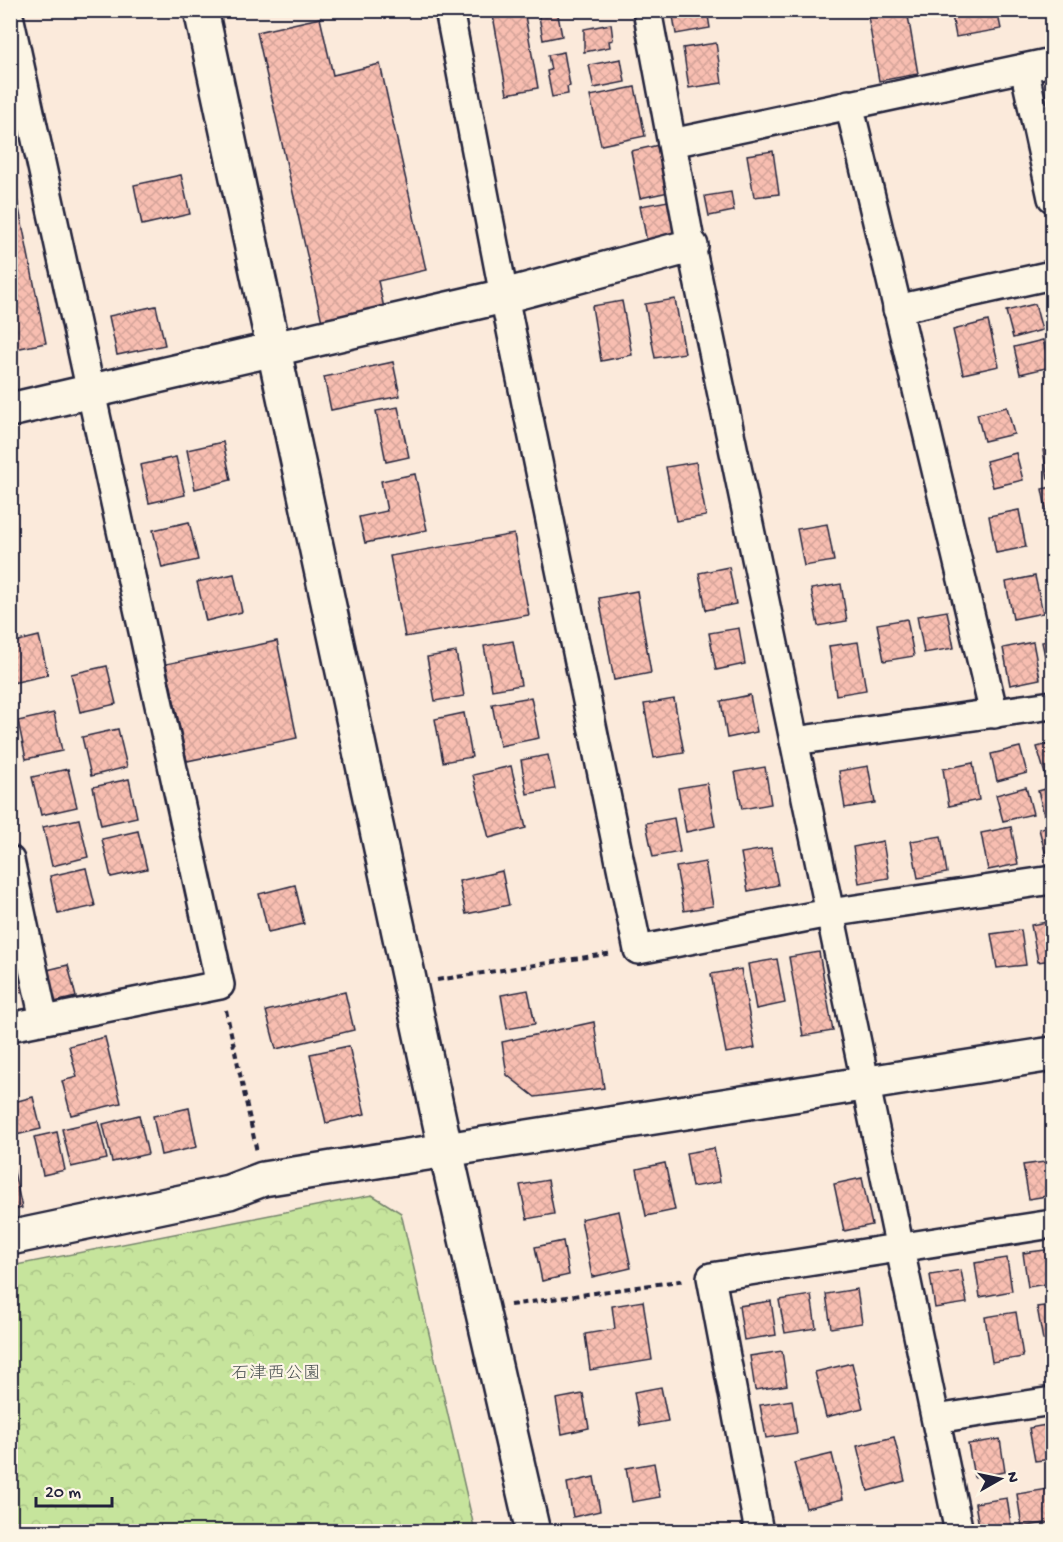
<svg xmlns="http://www.w3.org/2000/svg" width="1063" height="1542" viewBox="0 0 1063 1542" font-family="'Gochi Hand','Klee One',sans-serif">
<style>
.park{fill:url(#park-crowns);stroke:#74836c;stroke-width:1.5}
.building{fill:url(#building-cross-hatch);stroke:#22223b;stroke-width:1.5}
.lines{fill:none;stroke-linecap:round;stroke-linejoin:round}
.minor-casing{stroke:#22223b;stroke-width:32}
.tertiary-casing{stroke:#22223b;stroke-width:38}
.path{stroke:#22223b;stroke-width:4;stroke-dasharray:6 4.5;stroke-linecap:butt}
.minor{stroke:#fcf5e5;stroke-width:27}
.tertiary{stroke:#fcf5e5;stroke-width:33}
.labels{text-anchor:middle;dominant-baseline:central;stroke-width:4.5;stroke-linejoin:round;paint-order:stroke}
.park-label{font-size:18px;fill:#4b5253;stroke:#fcf5e5}
</style>
<defs>
<pattern id="park-crowns" width="20" height="18" patternUnits="userSpaceOnUse" patternTransform="scale(1.5)"><rect width="20" height="18" fill="#c6e49c"/><path d="M2 6a3 3 0 1 1 6 0M12 15a3 3 0 1 1 6 0" fill="none" stroke="#aac387"/></pattern>
<pattern id="building-cross-hatch" width="8" height="8" patternUnits="userSpaceOnUse" patternTransform="scale(1.5)"><rect width="8" height="8" fill="#f8beb1"/><path d="M0 0l8 8M0 8l8-8" fill="none" stroke="#d4a399"/></pattern>
</defs>
<rect width="100%" height="100%" fill="#fbeadb"/>
<filter id="ink" filterUnits="userSpaceOnUse"><feTurbulence type="fractalNoise" baseFrequency=".0167" numOctaves="2"/><feDisplacementMap in="SourceGraphic" scale="12" xChannelSelector="R" yChannelSelector="G"/><feConvolveMatrix kernelMatrix="1 2 1 2 8 2 1 2 1" color-interpolation-filters="sRGB"/></filter>
<g filter="url(#ink)">
<!-- park -->
<path class="park" d="M372,1195l29,18 74,318h-464v-265z"/>
<!-- building -->
<g class="building">
<path d="M492,10h32l14,78 -31,6z"/>
<path d="M538,10h19l5,26 -19,4z"/>
<path d="M575,10h33v1l-31,5z"/>
<path d="M672,10h35l3,18 -34,6z"/>
<path d="M867,10h40l11,64 -39,7z"/>
<path d="M951,10h46l4,19 -45,8z"/>
<path d="M320,18l13,57 47,-11 46,206 -48,11 6,27 -62,14 -65,-290z"/>
<path d="M611,24l2,16 -4,1 1,6 -26,5v-23z"/>
<path d="M716,43l6,40 -33,5 -6,-40z"/>
<path d="M564,52l6,34 -3,1 1,7 -16,3 -5,-26 4,-1 -3,-15z"/>
<path d="M621,59l4,23 -31,6 -5,-23z"/>
<path d="M635,87l10,49 -44,9 -11,-49z"/>
<path d="M659,145l10,47 -29,6 -9,-47z"/>
<path d="M773,151l6,43 -25,3 -7,-42z"/>
<path d="M10,164l36,179 -36,7z"/>
<path d="M181,175l9,39 -48,11 -8,-40z"/>
<path d="M731,192l3,19 -25,5 -4,-20z"/>
<path d="M668,201l7,35 -28,6 -7,-36z"/>
<path d="M675,299l10,54 -30,5 -10,-54z"/>
<path d="M622,301l10,54 -31,6 -9,-55z"/>
<path d="M1035,304l7,26 -29,8 -7,-27z"/>
<path d="M156,306l9,39 -48,10 -8,-39z"/>
<path d="M988,321l11,45 -36,8 -10,-44z"/>
<path d="M1043,340l7,27 -30,7 -6,-27z"/>
<path d="M393,362l7,34 -69,14 -7,-33z"/>
<path d="M398,407l11,50 -23,5 -10,-51z"/>
<path d="M1007,407l7,27 -30,7 -7,-27z"/>
<path d="M223,442l8,38 -36,9 -8,-39z"/>
<path d="M1052,448v31h-4l-5,-29z"/>
<path d="M1016,453l7,27 -30,7 -7,-26z"/>
<path d="M176,457l9,38 -36,8 -9,-38z"/>
<path d="M696,462l10,54 -30,5 -10,-54z"/>
<path d="M415,474l12,56 -62,13 -6,-26 28,-6 -6,-30z"/>
<path d="M1052,487v20l-6,2 -4,-20z"/>
<path d="M1019,510l7,37 -30,6 -7,-37z"/>
<path d="M189,522l9,38 -36,8 -9,-38z"/>
<path d="M827,524l7,37 -30,5 -7,-37z"/>
<path d="M514,534l15,81 -124,22 -15,-81z"/>
<path d="M729,567l7,37 -30,6 -7,-37z"/>
<path d="M234,574l8,38 -36,9 -9,-39z"/>
<path d="M1035,576l8,37 -30,6 -7,-37z"/>
<path d="M841,584l6,37 -29,5 -7,-37z"/>
<path d="M637,591l14,82 -37,7 -15,-82z"/>
<path d="M947,611l7,37 -30,5 -7,-37z"/>
<path d="M907,619l7,37 -30,5 -7,-37z"/>
<path d="M739,628l6,36 -29,6 -7,-37z"/>
<path d="M39,636l9,39 -36,8 -2,-40z"/>
<path d="M1052,640v39l-2,1 -8,-38z"/>
<path d="M277,641l20,97 -110,23 -21,-97z"/>
<path d="M513,641l8,44 -29,5 -8,-44z"/>
<path d="M858,642l8,48 -30,5 -7,-49z"/>
<path d="M1033,642l7,37 -30,6 -7,-37z"/>
<path d="M456,652l8,44 -29,5 -8,-44z"/>
<path d="M107,666l9,38 -36,8 -9,-38z"/>
<path d="M750,695l7,37 -30,6 -6,-37z"/>
<path d="M531,697l8,41 -39,8 -8,-42z"/>
<path d="M674,699l10,54 -30,5 -10,-54z"/>
<path d="M54,713l8,38 -36,8 -8,-38z"/>
<path d="M464,713l8,44 -29,5 -8,-43z"/>
<path d="M118,729l9,38 -36,9 -9,-39z"/>
<path d="M1052,743v29l-7,2 -8,-27z"/>
<path d="M1020,747l7,26 -30,8 -6,-27z"/>
<path d="M548,755l7,34 -28,5 -6,-34z"/>
<path d="M973,763l6,37 -30,6 -6,-37z"/>
<path d="M511,766l15,62 -37,10 -16,-63z"/>
<path d="M868,766l7,37 -30,5 -6,-37z"/>
<path d="M765,767l6,37 -29,5 -7,-37z"/>
<path d="M68,769l9,38 -36,8 -9,-38z"/>
<path d="M129,779l8,38 -36,8 -8,-38z"/>
<path d="M707,783l8,43 -29,6 -8,-44z"/>
<path d="M1026,787l7,27 -30,7 -7,-26z"/>
<path d="M1052,787v29l-7,2 -7,-27z"/>
<path d="M674,818l6,34 -27,5 -7,-34z"/>
<path d="M79,819l9,38 -36,9 -9,-39z"/>
<path d="M1052,825v28l-6,2 -7,-26z"/>
<path d="M1011,827l7,37 -30,6 -7,-37z"/>
<path d="M138,831l9,38 -36,8 -9,-38z"/>
<path d="M941,836l6,37 -29,5 -7,-37z"/>
<path d="M883,841l6,37 -30,5 -6,-36z"/>
<path d="M771,848l7,37 -30,6 -7,-38z"/>
<path d="M705,862l8,44 -29,5 -8,-44z"/>
<path d="M86,868l9,38 -37,8 -8,-38z"/>
<path d="M502,871l7,34 -43,9 -7,-33z"/>
<path d="M295,885l9,39 -36,8 -9,-38z"/>
<path d="M1052,921v39l-14,2 -7,-37z"/>
<path d="M1021,930l5,35 -29,3 -6,-34z"/>
<path d="M16,945l10,46 -16,3v-48z"/>
<path d="M819,952l14,79 -30,5 -14,-79z"/>
<path d="M777,959l8,44 -29,6 -8,-45z"/>
<path d="M68,965l8,32 -26,6 -7,-32z"/>
<path d="M741,969l14,79 -29,5 -15,-79z"/>
<path d="M528,990l7,34 -28,5 -6,-34z"/>
<path d="M345,992l9,38 -78,19 -10,-38z"/>
<path d="M594,1022l10,66 -69,9 -28,-22 -5,-33z"/>
<path d="M105,1037l16,66 -50,12 -9,-34 15,-4 -8,-31z"/>
<path d="M349,1046l16,68 -39,9 -16,-69z"/>
<path d="M33,1097l8,32 -25,6 -6,-32z"/>
<path d="M189,1108l8,39 -36,8 -8,-39z"/>
<path d="M139,1115l9,39 -36,8 -9,-38z"/>
<path d="M98,1121l9,38 -36,8 -9,-38z"/>
<path d="M57,1132l8,38 -22,5 -9,-38z"/>
<path d="M714,1148l6,34 -28,5 -6,-34z"/>
<path d="M10,1154l12,54 -12,3z"/>
<path d="M1052,1161v34l-23,4 -6,-34z"/>
<path d="M665,1163l10,47 -29,6 -9,-47z"/>
<path d="M862,1178l10,47 -28,6 -10,-47z"/>
<path d="M548,1180l6,34 -27,5 -7,-34z"/>
<path d="M619,1211l12,57 -39,9 -11,-58z"/>
<path d="M563,1241l6,34 -27,6 -7,-34z"/>
<path d="M1052,1249v34l-24,4 -5,-34z"/>
<path d="M1007,1258l5,33 -32,6 -5,-34z"/>
<path d="M961,1270l6,33 -32,5 -5,-33z"/>
<path d="M857,1289l5,34 -31,5 -5,-34z"/>
<path d="M811,1295l5,33 -31,5 -6,-33z"/>
<path d="M643,1301l9,59 -62,10 -5,-36 30,-5 -3,-23z"/>
<path d="M771,1301l5,34 -32,5 -5,-34z"/>
<path d="M1052,1305v34l-9,1 -6,-33z"/>
<path d="M1016,1312l7,45 -31,5 -7,-45z"/>
<path d="M782,1351l5,34 -32,5 -5,-34z"/>
<path d="M852,1363l11,45 -37,9 -11,-45z"/>
<path d="M661,1387l7,34 -28,5 -6,-34z"/>
<path d="M583,1394l6,34 -27,6 -6,-35z"/>
<path d="M792,1400l5,33 -31,5 -6,-33z"/>
<path d="M1052,1424v35l-17,2 -6,-33z"/>
<path d="M894,1437l11,44 -37,10 -11,-45z"/>
<path d="M1000,1439l5,33 -31,5 -6,-33z"/>
<path d="M832,1454l11,45 -37,9 -12,-45z"/>
<path d="M654,1463l6,34 -28,5 -6,-34z"/>
<path d="M594,1477l6,34 -27,6 -6,-34z"/>
<path d="M1048,1489l4,33 -30,5 -5,-33z"/>
<path d="M1007,1498l5,33 -32,1 -5,-29z"/>
</g>
<g class="lines">
<defs>
<g id="minor">
<path d="M449,10l55,286 134,654 191,-37 223,-33"/>
<path d="M647,10l44,236 268,1286"/>
<path d="M10,20l210,965 -210,42"/>
<path d="M1024,68l28,130"/>
<path d="M849,104l145,610"/>
<path d="M672,143l380,-81"/>
<path d="M897,309l155,-34"/>
<path d="M794,741l258,-36"/>
<path d="M10,860l34,160"/>
<path d="M936,1419l116,-18"/>
<path d="M759,1532l-48,-255 341,-53"/>
</g>
<g id="tertiary">
<path d="M201,10l244,1137 88,385"/>
<path d="M10,410l494,-114 187,-50"/>
<path d="M10,1238l219,-46 34,-13 789,-125"/>
</g>
</defs>
<!-- minor casing -->
<use href="#minor" class="minor-casing"/>
<!-- tertiary casing -->
<use href="#tertiary" class="tertiary-casing"/>
<!-- path -->
<g class="path">
<path d="M437,980l176,-27"/>
<path d="M226,1010l31,142"/>
<path d="M510,1305l176,-25"/>
</g>
<!-- minor -->
<use href="#minor" class="minor"/>
<!-- tertiary -->
<use href="#tertiary" class="tertiary"/>
</g>
</g>
<g class="labels">
<!-- park labels -->
<g class="park-label">
<text x="276" y="1374">石津西公園</text>
</g>
</g>
<!-- margin -->
<rect width="1063" height="1542" fill="none" stroke="#fcf5e5" stroke-width="36"/>
<rect x="18" y="18" width="1027" height="1506" fill="none" stroke="#22223b" stroke-width="2" filter="url(#ink)"/>
<!-- north arrow -->
<g transform="translate(1000 1479) rotate(81)" stroke="#fcf5e5" stroke-width="4.5" paint-order="stroke">
<path d="M0-4.5L10 22L0 15L-10 22Z" fill="#22223b"/>
<text y="-9" font-size="16" font-weight="bold" text-anchor="middle" fill="#22223b">N</text>
</g>
<!-- scale -->
<path d="M36 1497v9h76v-9" fill="none" stroke="#22223b" stroke-width="3"/>
<text x="45" y="1497" font-size="18" fill="#22223b" stroke="#fcf5e5" stroke-width="4.5" paint-order="stroke">20 m</text>
</svg>
